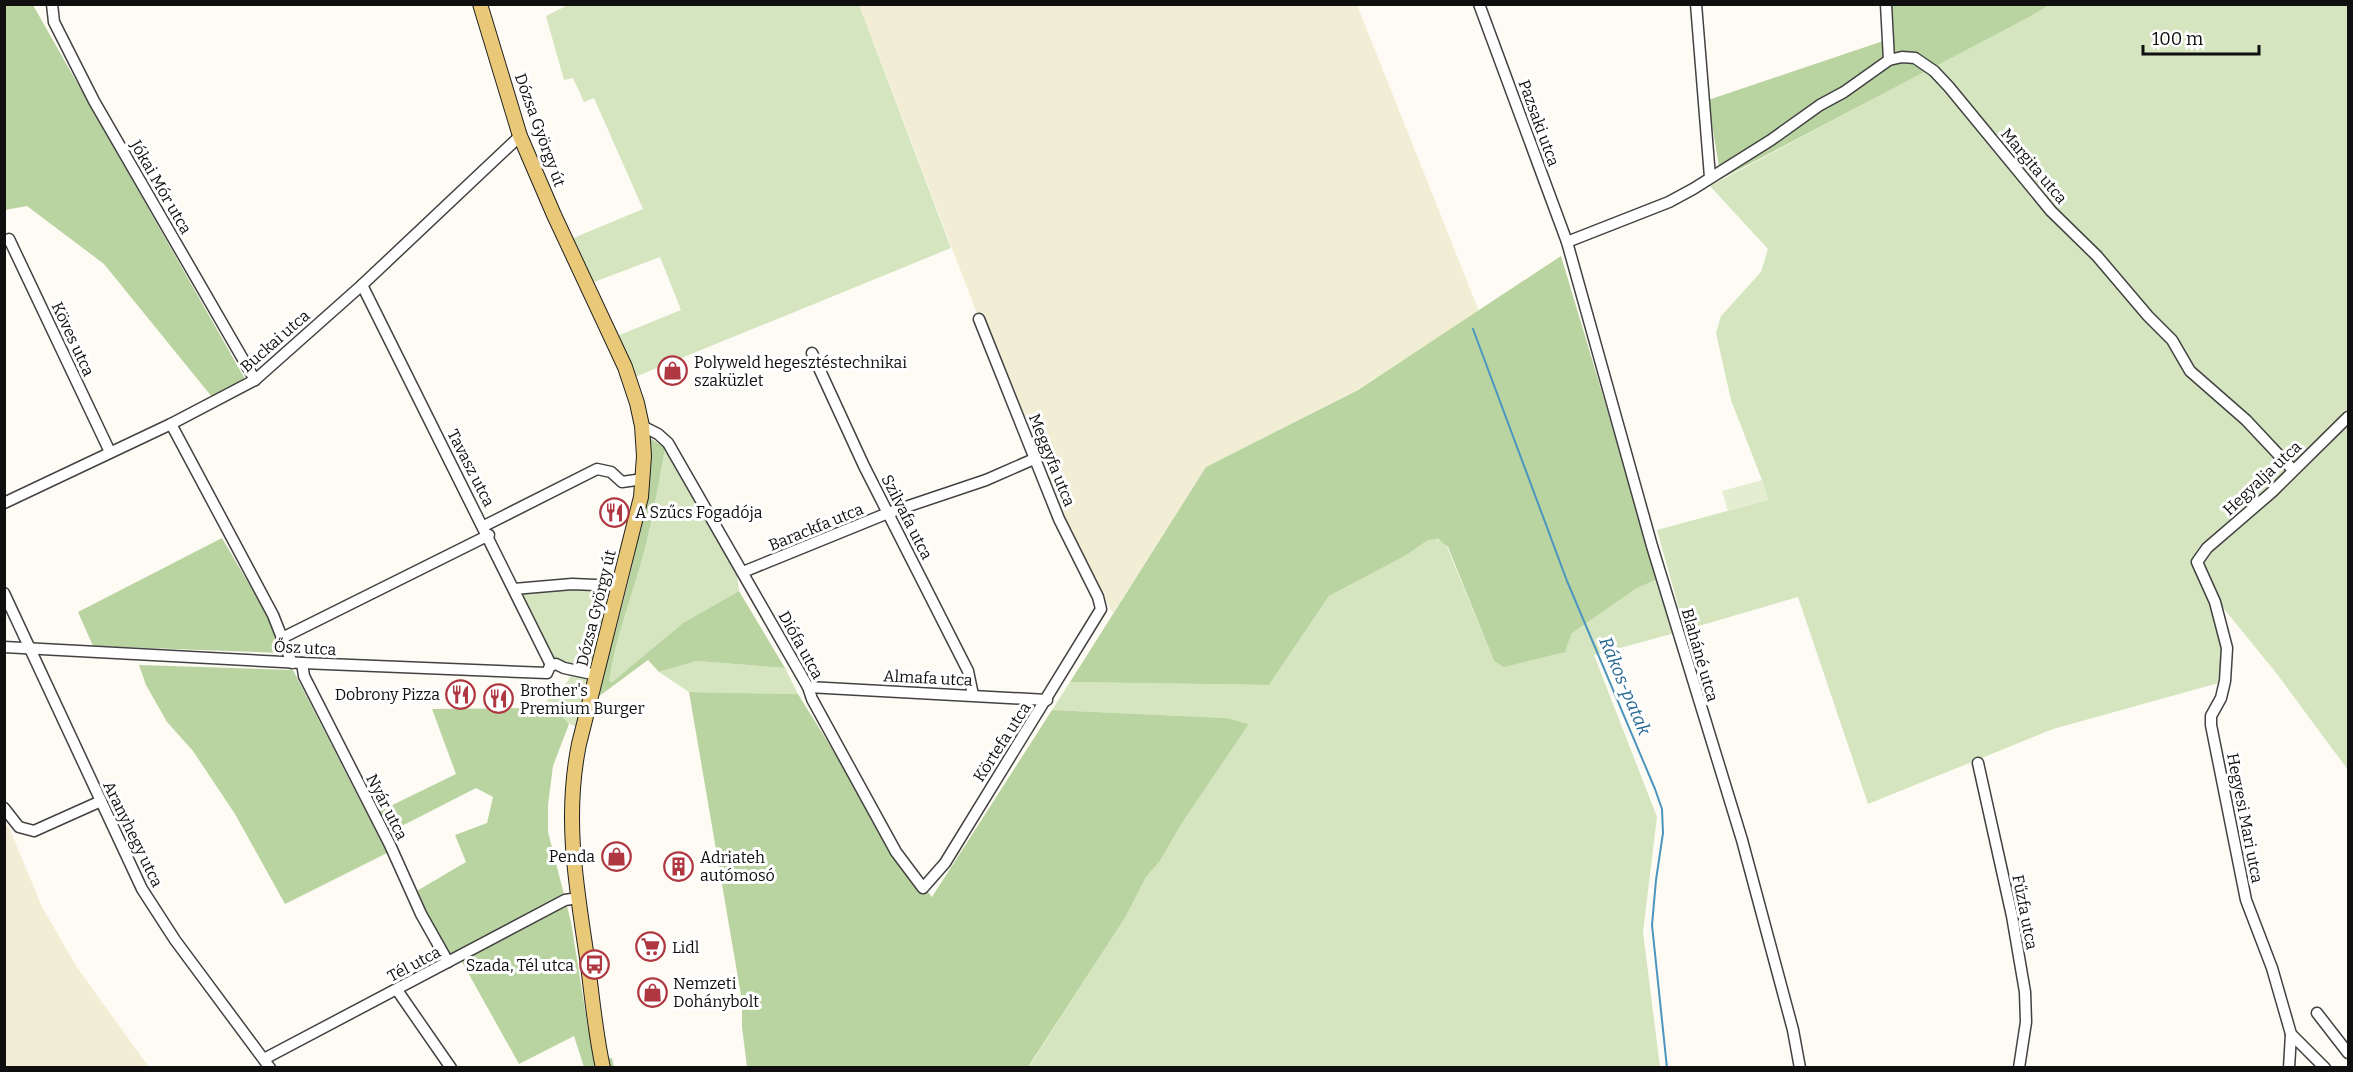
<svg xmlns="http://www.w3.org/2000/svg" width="2353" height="1072" viewBox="0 0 2353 1072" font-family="Bitter,serif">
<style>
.farmland{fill:#f1eed5}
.green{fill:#d4e5bf}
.forest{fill:#bad4a1}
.pitch{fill:#e4edd0}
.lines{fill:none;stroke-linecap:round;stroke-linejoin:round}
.stream{stroke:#4c95be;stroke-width:2}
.minor-casing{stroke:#424242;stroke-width:13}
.major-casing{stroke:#202020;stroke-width:16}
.minor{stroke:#fff;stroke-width:10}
.major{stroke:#e9c978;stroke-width:14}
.labels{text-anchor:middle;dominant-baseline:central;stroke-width:6;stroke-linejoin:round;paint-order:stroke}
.street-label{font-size:16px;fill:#0f0f0f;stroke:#fff}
.poi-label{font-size:16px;fill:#0f0f0f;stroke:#fff;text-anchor:start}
.water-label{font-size:18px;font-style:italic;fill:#266893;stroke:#fff}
</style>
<rect width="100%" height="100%" fill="#fdfbf3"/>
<!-- farmland -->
<g class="farmland">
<path d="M859,5h498l122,306 -122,79 -151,77 -93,146 -59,-98z"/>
<path d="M8,825l34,82 36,62 71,98h-144l-1,-240z"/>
</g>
<!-- green -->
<g class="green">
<path d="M570,4l289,1 92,243 -316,129 -18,-41 64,-26 -21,-53 -66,25 -23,-43 72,-30 -49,-111 -10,4 -11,-24 -9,2 -18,-64z"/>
<path d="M2049,5h299v765l-71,-96 -61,-75 6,58v25l-169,47 -185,75 -70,-207 -113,33 -28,-100 111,-30 -6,-20 -31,-80 -15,-67 5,-17 40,-44 7,-23 -58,-63z"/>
<path d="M665,448l72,127 2,16 -56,32 -71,59 -4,-1c7,-44 25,-86 36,-129 9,-34 15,-69 21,-104z"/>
<path d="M1433,538l10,4 4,5 47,114 77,-27 66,-46 21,-9 17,54 -81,22 63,162 -14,115 17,135 -632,1 97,-150 21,-41 14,-16 22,-38 67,-99 -22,-6 -175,-8 18,-28 199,3 60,-89 76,-40 23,-16z"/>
<path d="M612,588l-19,76 -10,4 -29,-10 -31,-59 2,-9z"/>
<path d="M697,661l88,7 13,26 -109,-2 -30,-20z"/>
<path d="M572,675l14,2 2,4 -10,46c-15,-4 -16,-14 -32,-19 2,-14 5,-16 16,-22 5,-2 7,-8 10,-11z"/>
</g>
<!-- forest -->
<g class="forest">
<path d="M5,5h28l212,374 -33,18 -108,-133 -77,-58 -22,4z"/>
<path d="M1888,5h161l-24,14 -304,160 -13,-79 181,-61z"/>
<path d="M1561,256l97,323 -21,9 -66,46 -6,18 -61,15 -10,-6 -46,-114 -10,-8 -10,1 -23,16 -76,40 -60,89 -199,-3 136,-215 152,-77z"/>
<path d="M650,438l15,10c-6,35 -12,70 -21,104 -11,43 -29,85 -35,129l3,1 71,-59 56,-32 46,77 -88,-7 -38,11 -11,-12 -50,37c21,-83 51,-174 52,-259z"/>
<path d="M222,538l52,89 10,26 -191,-7 -15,-34z"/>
<path d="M139,665l154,5 94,183 -102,51 -50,-90 -42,-63 -26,-29 -21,-37z"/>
<path d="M689,692l109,2 98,158 36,45 120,-187 175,8 22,6 -67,99 -22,38 -14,16 -21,41 -97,149h-281l-5,-40v-26z"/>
<path d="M546,708l11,3 12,13 -16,42 -5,39v27l23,90 17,106 10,32 14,-2 2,9h-30l-10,-31 -55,28 -57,-102 -18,-9 -29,-61 51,-30 -11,-27 32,-12 6,-26 -17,-9 -88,45 -10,-21 78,-38 -24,-65z"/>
</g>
<!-- pitch -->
<path class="pitch" d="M1762,480l6,20 -40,11 -6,-20z"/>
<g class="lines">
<!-- stream -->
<path class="stream" d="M1473,329l94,252 88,208 7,20 1,24 -7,47 -4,45 15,143"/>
<defs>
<g id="minor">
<path d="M52,4l2,18 40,79 161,279"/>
<path d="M1479,4l88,238 85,304 90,294 51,190 7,38"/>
<path d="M1696,4l14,173"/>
<path d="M1886,4l3,56"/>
<path d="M9,239l101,213"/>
<path d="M1567,242l102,-40 24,-13 78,-49 49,-35 24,-13 45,-32 13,-3 13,1 19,13 15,16 102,124 46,45 51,60 24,24 18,31 56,49 47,50"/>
<path d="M362,285l189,380"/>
<path d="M812,353l52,113 104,205 5,24"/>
<path d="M171,424l102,191 19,48"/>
<path d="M642,426l16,8 10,9 140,244 4,12 84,153 27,36 22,-25 156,-254 -3,-12 -39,-78 -80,-200"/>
<path d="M4,503l167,-79 84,-44 107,-95 158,-149"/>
<path d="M484,526l113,-57 14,3 11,10 21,-3"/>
<path d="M743,572l145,-59 98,-33 48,-21"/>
<path d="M514,589l58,-5 47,2"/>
<path d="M4,593l138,296 33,51 95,128"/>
<path d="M284,637l205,-102"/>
<path d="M4,647l298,16 245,10 3,-7 6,-2 8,4 33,7"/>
<path d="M302,663l2,13 86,169 31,69 27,48"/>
<path d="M808,687l239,13"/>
<path d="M1978,763l34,153 13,76 1,30 -7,46"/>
<path d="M4,808l15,19 15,4 67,-30"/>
<path d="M397,990l54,78"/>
<path d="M2317,1013l31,40"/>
<path d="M264,1059l301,-159 13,-2"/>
<path d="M2289,1068l2,-34"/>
<path d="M2325,1068l-34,-34 -19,-66 -26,-68 -35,-175v-9l10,-18 4,-17 2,-33 -12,-46 -18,-40 10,-14 65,-56 76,-75"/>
</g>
<path id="major" d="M480,4l40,132 34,79 71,152 12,36 5,23 2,30 -3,41 -62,247c-15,74 -3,140 8,214 5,37 8,74 16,110"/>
</defs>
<!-- minor casing -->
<use href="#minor" class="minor-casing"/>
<!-- major casing -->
<use href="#major" class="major-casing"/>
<!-- minor -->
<use href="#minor" class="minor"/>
<!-- major -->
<use href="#major" class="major"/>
</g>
<!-- icons -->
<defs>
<symbol id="shop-ring" viewBox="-11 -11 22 22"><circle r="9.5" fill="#fff" stroke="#af3741" stroke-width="1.5"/><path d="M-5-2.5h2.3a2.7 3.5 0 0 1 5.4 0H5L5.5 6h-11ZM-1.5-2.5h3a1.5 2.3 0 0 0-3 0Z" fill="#af3741"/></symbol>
<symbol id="restaurant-ring" viewBox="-11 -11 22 22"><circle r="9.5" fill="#fff" stroke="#af3741" stroke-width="1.5"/><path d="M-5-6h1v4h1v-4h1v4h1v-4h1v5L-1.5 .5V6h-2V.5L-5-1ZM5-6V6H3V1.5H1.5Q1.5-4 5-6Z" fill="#af3741"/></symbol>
<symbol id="building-ring" viewBox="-11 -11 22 22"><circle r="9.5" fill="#fff" stroke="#af3741" stroke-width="1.5"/><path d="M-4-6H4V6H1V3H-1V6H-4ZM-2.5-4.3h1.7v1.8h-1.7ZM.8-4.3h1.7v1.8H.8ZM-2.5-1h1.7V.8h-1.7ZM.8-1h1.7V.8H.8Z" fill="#af3741"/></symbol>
<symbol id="supermarket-ring" viewBox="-11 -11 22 22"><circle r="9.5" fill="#fff" stroke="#af3741" stroke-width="1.5"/><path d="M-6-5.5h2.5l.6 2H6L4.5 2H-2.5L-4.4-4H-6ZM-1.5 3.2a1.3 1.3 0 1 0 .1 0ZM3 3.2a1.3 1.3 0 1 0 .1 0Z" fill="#af3741"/></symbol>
<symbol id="bus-ring" viewBox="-11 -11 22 22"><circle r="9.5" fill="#fff" stroke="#af3741" stroke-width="1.5"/><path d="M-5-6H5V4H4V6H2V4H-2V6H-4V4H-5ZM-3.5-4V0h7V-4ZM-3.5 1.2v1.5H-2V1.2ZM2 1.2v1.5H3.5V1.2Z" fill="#af3741"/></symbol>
</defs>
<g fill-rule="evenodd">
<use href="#shop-ring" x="656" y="354" width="33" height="33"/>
<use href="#restaurant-ring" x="598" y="496" width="33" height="33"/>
<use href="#restaurant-ring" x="444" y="678" width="33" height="33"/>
<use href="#restaurant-ring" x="482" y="682" width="33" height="33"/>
<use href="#shop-ring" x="600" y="840" width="33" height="33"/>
<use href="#building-ring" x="662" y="850" width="33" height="33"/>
<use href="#supermarket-ring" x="634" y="930" width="33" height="33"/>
<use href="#bus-ring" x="578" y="948" width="33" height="33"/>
<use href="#shop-ring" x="636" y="976" width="33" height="33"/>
</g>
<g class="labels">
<!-- street labels -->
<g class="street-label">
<text transform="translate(1539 123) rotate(70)">Pazsaki utca</text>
<text transform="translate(540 130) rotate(70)">Dózsa György út</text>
<text transform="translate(2034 166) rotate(50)">Margita utca</text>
<text transform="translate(161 187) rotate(60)">Jókai Mór utca</text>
<text transform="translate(73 339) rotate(65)">Köves utca</text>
<text transform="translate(275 341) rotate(-41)">Buckai utca</text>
<text transform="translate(1052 460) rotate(68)">Meggyfa utca</text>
<text transform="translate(471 468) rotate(63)">Tavasz utca</text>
<text transform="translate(2262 478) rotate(-43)">Hegyalja utca</text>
<text transform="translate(907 517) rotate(63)">Szilvafa utca</text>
<text transform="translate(816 527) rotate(-22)">Barackfa utca</text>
<text transform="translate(596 608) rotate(-76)">Dózsa György út</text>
<text transform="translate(801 645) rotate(61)">Diófa utca</text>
<text transform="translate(305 648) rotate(3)">Ősz utca</text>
<text transform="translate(1700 655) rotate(74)">Blaháné utca</text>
<text transform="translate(928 678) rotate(3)">Almafa utca</text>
<text transform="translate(1002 742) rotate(-57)">Körtefa utca</text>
<text transform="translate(387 807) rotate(63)">Nyár utca</text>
<text transform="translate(2245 818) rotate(79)">Hegyesi Mari utca</text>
<text transform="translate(133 834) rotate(64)">Aranyhegy utca</text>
<text transform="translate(2025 912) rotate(79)">Fűzfa utca</text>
<text transform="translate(414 964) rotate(-28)">Tél utca</text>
</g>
<!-- poi labels -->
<g class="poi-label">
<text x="694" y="362">Polyweld hegesztéstechnikai<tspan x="694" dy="18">szaküzlet</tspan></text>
<text x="635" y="512">A Szűcs Fogadója</text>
<text x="520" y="690">Brother's<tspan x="520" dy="18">Premium Burger</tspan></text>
<text x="440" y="694" text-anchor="end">Dobrony Pizza</text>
<text x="595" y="856" text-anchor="end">Penda</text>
<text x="700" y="857">Adriateh<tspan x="700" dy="18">autómosó</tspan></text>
<text x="672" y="947">Lidl</text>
<text x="574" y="965" text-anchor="end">Szada, Tél utca</text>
<text x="673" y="983">Nemzeti<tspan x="673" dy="18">Dohánybolt</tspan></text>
</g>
<!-- water labels -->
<g class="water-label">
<text transform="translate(1625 686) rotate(67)">Rákos-patak</text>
</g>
</g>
<!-- border -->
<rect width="2353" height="1072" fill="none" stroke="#0f0f0f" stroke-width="12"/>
<!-- scale -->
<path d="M2143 45v9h116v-9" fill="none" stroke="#0f0f0f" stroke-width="3"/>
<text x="2152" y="45" font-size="18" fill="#0f0f0f" stroke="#ffffff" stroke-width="4.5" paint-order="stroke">100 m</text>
</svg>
